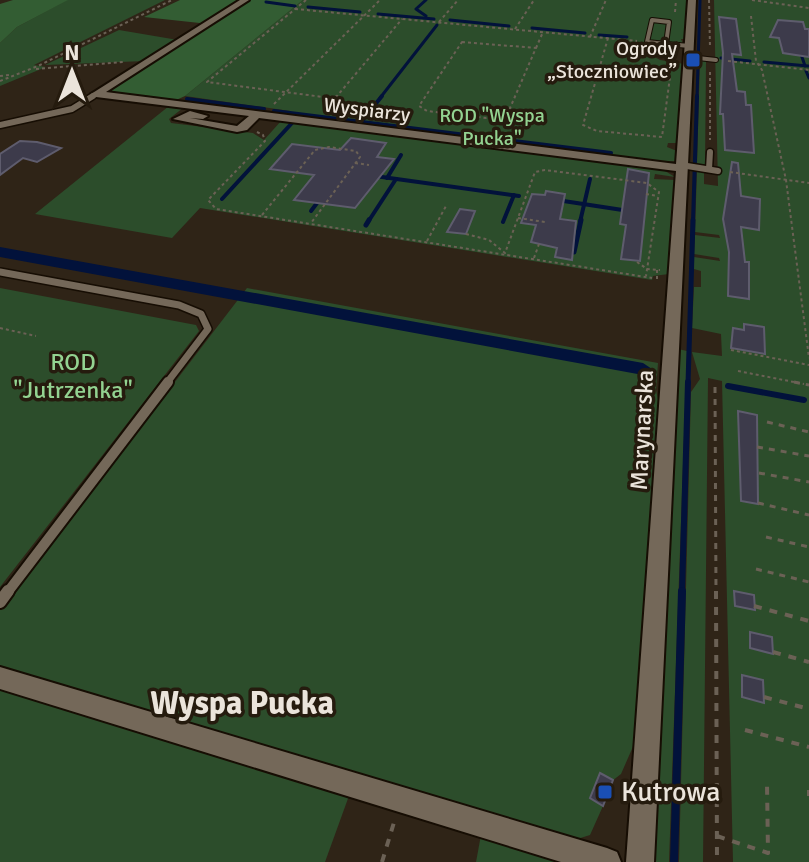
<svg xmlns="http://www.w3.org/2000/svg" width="809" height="862" viewBox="0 0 809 862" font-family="Signika,sans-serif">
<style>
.green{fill:#2c4d2b}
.forest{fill:#335d33}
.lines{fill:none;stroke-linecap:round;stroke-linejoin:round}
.stream-far4{stroke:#02123b;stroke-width:3}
.stream-far3{stroke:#02123b;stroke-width:4}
.stream-far2{stroke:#02123b;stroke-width:5}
.stream-far1{stroke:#02123b;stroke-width:6}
.stream{stroke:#02123b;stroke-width:8}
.canal{fill:#02123b;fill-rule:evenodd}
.building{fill:#3d3b4b;stroke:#5e5c6d;stroke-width:2}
.service-far4-casing{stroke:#160d03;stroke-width:6}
.service-far3-casing{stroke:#160d03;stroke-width:9}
.service-far2-casing{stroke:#160d03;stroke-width:10}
.service-far1-casing{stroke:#160d03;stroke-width:14}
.service-casing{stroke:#160d03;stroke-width:16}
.minor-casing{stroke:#160d03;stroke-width:4}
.path-far2{stroke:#6b6155;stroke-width:2;stroke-dasharray:3 3;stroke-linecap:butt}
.path-far1{stroke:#6b6155;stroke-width:3;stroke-dasharray:6 6;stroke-linecap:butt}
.path{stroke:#6b6155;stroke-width:4;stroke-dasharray:8 8;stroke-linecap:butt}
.service-far4{stroke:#746859;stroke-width:4}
.service-far3{stroke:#746859;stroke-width:6}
.service-far2{stroke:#746859;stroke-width:7}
.service-far1{stroke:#746859;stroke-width:10}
.service{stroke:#746859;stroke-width:12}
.minor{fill:#746859;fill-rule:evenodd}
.transit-dot{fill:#1a4fb4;stroke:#251b0e;stroke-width:3}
.labels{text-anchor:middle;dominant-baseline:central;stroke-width:7;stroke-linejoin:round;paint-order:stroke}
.far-poi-label{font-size:20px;fill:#ebe4db;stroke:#251b0e;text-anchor:end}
.far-street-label{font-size:20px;fill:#ebe4db;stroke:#251b0e}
.far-park-label{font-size:20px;fill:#93d391;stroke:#251b0e}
.park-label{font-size:24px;fill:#93d391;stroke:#251b0e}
.street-label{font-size:24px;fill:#ebe4db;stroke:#251b0e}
.near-poi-label{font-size:28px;fill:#ebe4db;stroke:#251b0e;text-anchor:start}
.near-neighbourhood-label{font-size:32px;font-weight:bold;fill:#ebe4db;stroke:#251b0e}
</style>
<rect width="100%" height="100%" fill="#2f2417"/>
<!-- green -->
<g class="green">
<path d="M67,0h98l-131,65 12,2 -46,19v-43l17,-16z"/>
<path d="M303,0h385l-2,39h-5l2,5 -7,-3 -1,5 -20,-2 -4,11 9,5 24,4 -6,79h-10l-1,4 10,4 -2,10 -9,1 -1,9 10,6 -20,-3 -1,5 21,1 -6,94 -16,2 -1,4 -452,-72 -28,30 -137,-24 134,-108 14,2 -14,11 2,4 82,10 11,7 26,-29 -105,-15z"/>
<path d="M714,0h95v862h-76l-11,-481 -14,-3 -5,484h-24l12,-470 9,-13 -8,-27 30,4 -1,-22 -29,-6 2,-41h7v-16l-7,-2v-12l26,4 -1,-3 -25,-4 1,-19 25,3 -1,-3 -24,-3 2,-63 7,1v14l14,2z"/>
<path d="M119,30l59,10 -33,21 -100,4z"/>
<path d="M700,59l6,2 -1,105 -8,-1z"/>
<path d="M0,288l196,37 3,6 -199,256z"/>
<path d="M247,288l411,75 -2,27 4,19 -25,333 -14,32 -31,24 13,8 -13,29 -16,5 -574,-172v-58z"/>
<path d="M678,349l9,2 -18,511h-15z"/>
<path d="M0,687l350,106 -25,69h-325z"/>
<path d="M481,835l84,27h-89z"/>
</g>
<!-- forest -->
<g class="forest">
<path d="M13,0h55l-51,27 -17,16v-39z"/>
<path d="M180,0h123l-118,96 -11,5 -70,-7 105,-70 -65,-7z"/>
</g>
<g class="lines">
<!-- stream-far4 -->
<g class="stream-far4">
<path d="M426,0l-10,9 10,7"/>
<path d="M266,2l29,4"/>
<path d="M308,7l52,5"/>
<path d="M378,14l56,5"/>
<path d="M450,20l59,6"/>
<path d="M532,28l53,5"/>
<path d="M599,35l28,2"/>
<path d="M800,51l5,15"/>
<path d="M721,58l29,3"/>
<path d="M764,62l44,4"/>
<path d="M806,71l3,7"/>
<path d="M380,98l57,-73"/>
<path d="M697,98l3,-98"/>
</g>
<!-- stream-far3 -->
<g class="stream-far3">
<path d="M187,99l77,10"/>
<path d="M274,111l337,42"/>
<path d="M361,122l21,-26"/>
<path d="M375,176l144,20"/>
<path d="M387,178l14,-23"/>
<path d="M222,199l70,-76"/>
<path d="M557,200l72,11"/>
<path d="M311,211l9,-12"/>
<path d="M368,222l28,-43"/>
<path d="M503,222l11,-27"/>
<path d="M580,222l10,-43"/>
<path d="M693,222l4,-126"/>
</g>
<!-- stream-far2 -->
<g class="stream-far2">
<path d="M366,225l3,-5"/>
<path d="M574,252l7,-32"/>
<path d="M688,384l5,-164"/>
</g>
<!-- stream-far1 -->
<g class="stream-far1">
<path d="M728,386l76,14"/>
<path d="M682,593l6,-211"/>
</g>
<!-- stream -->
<path class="stream" d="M674,862l8,-271"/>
<!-- canal -->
<path class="canal" d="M0,247l643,116 9,6 -9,6 -643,-118z"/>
</g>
<!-- building -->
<g class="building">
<path d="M719,17l17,2 5,36 -9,-1 5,37 8,1 1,13h5l3,48 -29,-3 -2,-36h-3l3,-61z"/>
<path d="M778,20l25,2 2,7h4v28l-26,-4 -4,-15 -9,-1z"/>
<path d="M351,138l35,5 -9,14 17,2 -39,49 -61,-8 20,-25 -44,-6 22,-25 48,6z"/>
<path d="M20,141l17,1 24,6 -24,14 -14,-4 -23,17v-21z"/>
<path d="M732,162l6,1 3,33 19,3 -1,31 -18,-3 4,35h4v37l-21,-3 1,-44 -6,-33z"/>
<path d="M628,169l21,4 -9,88 -19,-2 5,-34 -6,-1z"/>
<path d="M546,191l19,3 -5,25 16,2 -4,39 -17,-3 2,-9 -26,-6 5,-17 -15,-2 11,-29 13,1z"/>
<path d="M460,209l15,2 -9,23 -19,-2z"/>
<path d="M744,324l20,3 1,27 -34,-6 2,-20 11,2z"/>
<path d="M738,411l19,4 1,89 -17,-3z"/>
<path d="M734,591l20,4 1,15 -20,-4z"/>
<path d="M750,632l22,5 1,17 -23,-6z"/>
<path d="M742,675l21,5 1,23 -22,-6z"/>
<path d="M600,773l13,7 -10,26 -13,-8z"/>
</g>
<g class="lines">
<defs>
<g id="service-far4">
<path d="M652,20l17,2 -3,22 -19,-2z"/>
<path d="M666,44l24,2"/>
<path d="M689,57l27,3"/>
<path d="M90,98l6,-4"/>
</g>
<g id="service-far3">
<path d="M0,125l72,-16 21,-13"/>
<path d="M681,165l37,6"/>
<path d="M709,169l1,-17"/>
</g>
<path id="service-far2" d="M0,272l179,33 22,9 7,15 -42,55"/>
<path id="service-far1" d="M7,593l161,-211"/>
<path id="service" d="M0,602l8,-11"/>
<g id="minor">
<path d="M240,0h9l-143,92 570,72 12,-164h8l-42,862h-28l50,-691 -417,-53 -12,12 -10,2 -64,-13 17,-8 18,5 -5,3 -13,-1 47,8 12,-10 -153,-19 -5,-3z"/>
<path d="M0,667l607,181 10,4 4,10h-60l-561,-173z"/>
</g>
</defs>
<!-- service-far4 casing -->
<use href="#service-far4" class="service-far4-casing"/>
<!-- service-far3 casing -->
<use href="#service-far3" class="service-far3-casing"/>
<!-- service-far2 casing -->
<use href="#service-far2" class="service-far2-casing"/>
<!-- service-far1 casing -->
<use href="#service-far1" class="service-far1-casing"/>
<!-- service casing -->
<use href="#service" class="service-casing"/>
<!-- minor casing -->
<use href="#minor" class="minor-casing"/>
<!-- path-far2 -->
<g class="path-far2">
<path d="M306,0l-99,82 124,16 6,-2 65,-77"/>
<path d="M709,0l1,48"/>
<path d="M752,0l57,8"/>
<path d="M295,9l342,32"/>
<path d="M675,12l1,-12"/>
<path d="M751,16l5,45 6,9 24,110 23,178"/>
<path d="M439,22l19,-22"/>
<path d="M515,29l19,-29"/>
<path d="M590,37l16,-37"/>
<path d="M462,42l74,6 -29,67 -21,3 -59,-7 -8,-5z"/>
<path d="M536,48l7,-16"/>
<path d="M728,61l81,9"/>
<path d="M600,66l62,7 8,4 -8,60 -65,-6 -14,-6 25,-87"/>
<path d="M36,69l87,-7"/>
<path d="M710,72v68"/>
<path d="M0,76l9,-1"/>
<path d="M0,81l38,-15 134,-66"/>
<path d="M274,104l106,-104"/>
<path d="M257,132l6,3 2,6 -57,59 8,9 436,69"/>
<path d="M355,163l14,2"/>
<path d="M730,172l79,11"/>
<path d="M646,194l12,2"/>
<path d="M262,215l53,-65 14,-3 27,4 4,6 -49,66"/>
<path d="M518,218l27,4"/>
<path d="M466,234l23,6 16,13 30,-81 10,-2 102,13 12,9 -13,84"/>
<path d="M427,241l19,-35"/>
<path d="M534,258l5,-14"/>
<path d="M637,262l10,7 13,1"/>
<path d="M657,270v9"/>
<path d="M0,328l36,8"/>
<path d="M731,350l78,15"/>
<path d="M738,371l66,13"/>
</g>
<!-- path-far1 -->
<g class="path-far1">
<path d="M794,382l15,3"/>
<path d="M715,387l1,206"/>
<path d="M767,422l42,10"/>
<path d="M757,447l52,9"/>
<path d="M759,473l50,9"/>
<path d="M758,503l51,12"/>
<path d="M766,537l43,10"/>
<path d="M756,569l53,13"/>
</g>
<!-- path -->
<g class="path">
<path d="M716,591l1,271"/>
<path d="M754,606l55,15"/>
<path d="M773,652l36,10"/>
<path d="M764,697l45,12"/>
<path d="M745,730l64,17"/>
<path d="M809,790v6"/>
<path d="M717,836l51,17 -1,-69"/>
<path d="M382,862l13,-43"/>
</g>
<!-- service-far4 -->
<use href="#service-far4" class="service-far4"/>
<!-- service-far3 -->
<use href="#service-far3" class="service-far3"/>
<!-- service-far2 -->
<use href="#service-far2" class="service-far2"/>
<!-- service-far1 -->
<use href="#service-far1" class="service-far1"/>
<!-- service -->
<use href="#service" class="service"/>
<!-- minor -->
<use href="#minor" class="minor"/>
</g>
<!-- markers -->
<g class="transit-dot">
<rect x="685" y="52" width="16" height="16" rx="4"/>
<rect x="597" y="784" width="16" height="16" rx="4"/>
</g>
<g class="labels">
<!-- far-poi labels -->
<g class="far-poi-label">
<text x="677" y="48">Ogrody<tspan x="677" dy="23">„Stoczniowiec”</tspan></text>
</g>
<!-- far-street labels -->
<g class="far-street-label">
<text transform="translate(367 110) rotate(7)">Wyspiarzy</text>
</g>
<!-- far-park labels -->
<g class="far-park-label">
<text x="492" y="115">ROD "Wyspa<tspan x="492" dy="23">Pucka"</tspan></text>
</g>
<!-- park labels -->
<g class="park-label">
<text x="73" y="362">ROD<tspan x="73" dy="28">"Jutrzenka"</tspan></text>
</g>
<!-- street labels -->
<g class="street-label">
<text transform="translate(642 430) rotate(-87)">Marynarska</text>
</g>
<!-- near-poi labels -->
<g class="near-poi-label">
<text x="621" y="792">Kutrowa</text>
</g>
<!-- near-neighbourhood labels -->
<g class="near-neighbourhood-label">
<text x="242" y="703">Wyspa Pucka</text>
</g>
</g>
<!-- north arrow -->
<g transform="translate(72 72)" stroke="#251b0e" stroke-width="6" paint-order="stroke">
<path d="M0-6L14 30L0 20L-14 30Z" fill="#ebe4db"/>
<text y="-12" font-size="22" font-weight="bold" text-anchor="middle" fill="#ebe4db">N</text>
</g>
</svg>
